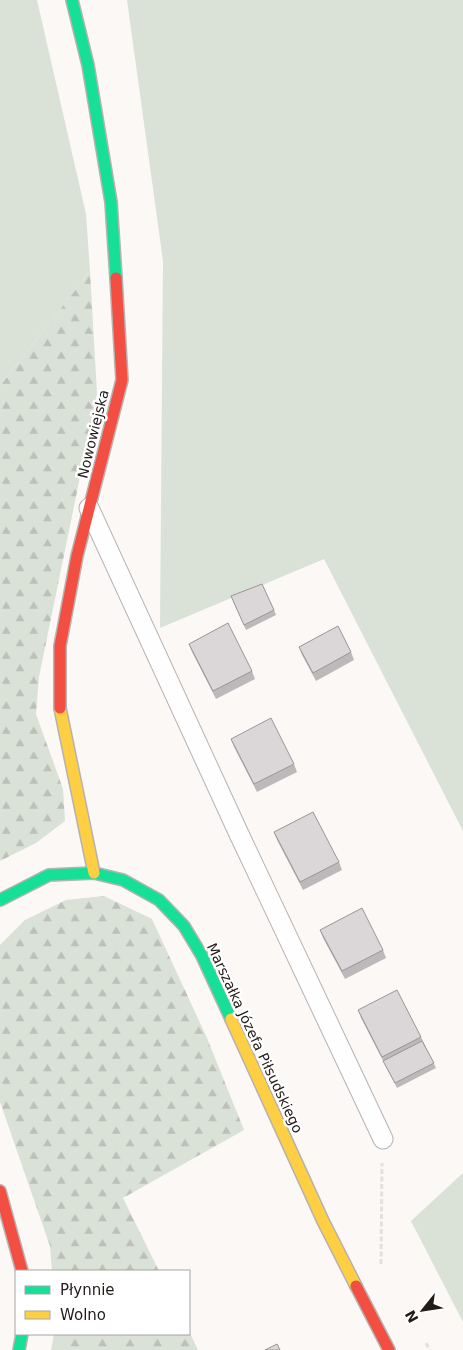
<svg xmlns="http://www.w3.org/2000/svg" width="463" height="1350" viewBox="0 0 463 1350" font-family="'DejaVu Sans',sans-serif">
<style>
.forest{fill:url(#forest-firs)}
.green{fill:#dae1d7}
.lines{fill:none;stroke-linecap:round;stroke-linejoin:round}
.lane-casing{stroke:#b7b2b0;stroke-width:21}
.fast-casing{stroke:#b7b2b0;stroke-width:14}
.slow-casing{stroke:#b7b2b0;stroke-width:14}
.jam-casing{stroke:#b7b2b0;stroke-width:14}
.path{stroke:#e2e1e1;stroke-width:3;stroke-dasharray:5 2.5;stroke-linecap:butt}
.lane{stroke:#fefefe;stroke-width:19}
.fast{stroke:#16e098;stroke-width:11}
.slow{stroke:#ffcf43;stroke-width:11}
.jam{stroke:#f24e42;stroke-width:11}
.wall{fill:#bcb9ba}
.building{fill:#dbd7d8;stroke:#999697}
.labels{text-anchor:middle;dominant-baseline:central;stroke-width:5;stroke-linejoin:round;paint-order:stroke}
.street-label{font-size:14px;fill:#221b19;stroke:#fff}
</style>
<defs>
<pattern id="forest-firs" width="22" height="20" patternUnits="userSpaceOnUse" patternTransform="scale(1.25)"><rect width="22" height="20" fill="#dae1d7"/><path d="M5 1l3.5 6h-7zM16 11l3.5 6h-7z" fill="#bbc0b8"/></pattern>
</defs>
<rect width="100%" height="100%" fill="#fbf8f6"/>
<!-- forest -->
<g class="forest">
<path d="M90,271l7,123 -58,283 -3,37 27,75 2,32 -29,22 -36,18v-475z"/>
<path d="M104,896l48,23 55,119 37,92 -121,68 36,73h-107l-2,-25 -50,-144v-157l25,-25 41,-20z"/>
<path d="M189,1331l9,19h-147l3,-16h135z"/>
</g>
<!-- green -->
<g class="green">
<path d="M0,0h37l49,214 4,57 -90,115z"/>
<path d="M127,0h336v831l-139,-272 -164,69 3,-367z"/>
<path d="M463,1173v149l-52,-101z"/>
</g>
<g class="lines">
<defs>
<path id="lane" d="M89,508l150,326 144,305"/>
<g id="fast">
<path d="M72,0l16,65 23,137 5,76"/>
<path d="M0,900l49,-25 45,-2 29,7 36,20 25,26 18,30 29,63"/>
<path d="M19,1350l3,-16"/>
</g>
<g id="slow">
<path d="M60,708l34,165"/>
<path d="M231,1019l92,202 33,65"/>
</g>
<g id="jam">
<path d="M60,708v-62l17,-90 45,-176 -6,-102"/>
<path d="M0,1191l22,80"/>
<path d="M356,1286l33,64"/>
</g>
</defs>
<!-- lane casing -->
<use href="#lane" class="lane-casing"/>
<!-- fast casing -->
<use href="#fast" class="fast-casing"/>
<!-- slow casing -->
<use href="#slow" class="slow-casing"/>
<!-- jam casing -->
<use href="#jam" class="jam-casing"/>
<!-- path -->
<g class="path">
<path d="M381,1264l1,-101"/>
<path d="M426,1343l4,7"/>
</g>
<!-- lane -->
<use href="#lane" class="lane"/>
<!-- fast -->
<use href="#fast" class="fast"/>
<!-- slow -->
<use href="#slow" class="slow"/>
<!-- jam -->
<use href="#jam" class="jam"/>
</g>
<!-- wall -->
<g class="wall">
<path d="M233,601l41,9 2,5 -30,15z"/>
<path d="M189,644l63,27 3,8 -39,20 -24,-47z"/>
<path d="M299,647l52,5 3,8 -38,21 -14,-26z"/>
<path d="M231,739l63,25 3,8 -40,20 -23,-45z"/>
<path d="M274,832l65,30 3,8 -39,20 -26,-50z"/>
<path d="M320,930l63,20 3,8 -41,21 -22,-41z"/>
<path d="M358,1010l63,27 15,31 -39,20 -36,-70z"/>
</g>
<!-- building -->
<g class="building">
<path d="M262,584l12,26 -30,15 -13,-29z"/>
<path d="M228,623l24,48 -39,20 -24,-47z"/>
<path d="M338,626l13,26 -38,21 -14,-26z"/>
<path d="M271,718l23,46 -40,20 -23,-45z"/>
<path d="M313,812l26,50 -39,20 -26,-50z"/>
<path d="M362,908l21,42 -41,21 -22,-41z"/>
<path d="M397,990l24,47 -39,20 -24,-47z"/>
<path d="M422,1041l12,22 -39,20 -12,-22z"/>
<path d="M277,1344l3,6h-15z"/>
</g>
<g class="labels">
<!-- street labels -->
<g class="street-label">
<text transform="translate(93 434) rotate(-76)">Nowowiejska</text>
<text transform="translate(255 1038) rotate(65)">Marszałka Józefa Piłsudskiego</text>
</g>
</g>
<!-- legend -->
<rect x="15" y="1270" width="175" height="65" fill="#ffffff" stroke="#a7a4a3"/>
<rect x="25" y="1286" width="25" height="8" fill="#16e098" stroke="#a7a4a3"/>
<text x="60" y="1295" font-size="15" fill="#221b19">Płynnie</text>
<rect x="25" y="1311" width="25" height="8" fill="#ffcf43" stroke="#a7a4a3"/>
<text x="60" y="1320" font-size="15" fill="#221b19">Wolno</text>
<!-- north arrow -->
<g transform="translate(423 1310) rotate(240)" stroke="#ffffff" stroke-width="4" paint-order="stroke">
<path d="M0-4L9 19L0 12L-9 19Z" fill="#221b19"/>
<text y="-8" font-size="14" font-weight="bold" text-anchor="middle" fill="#221b19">N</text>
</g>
</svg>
